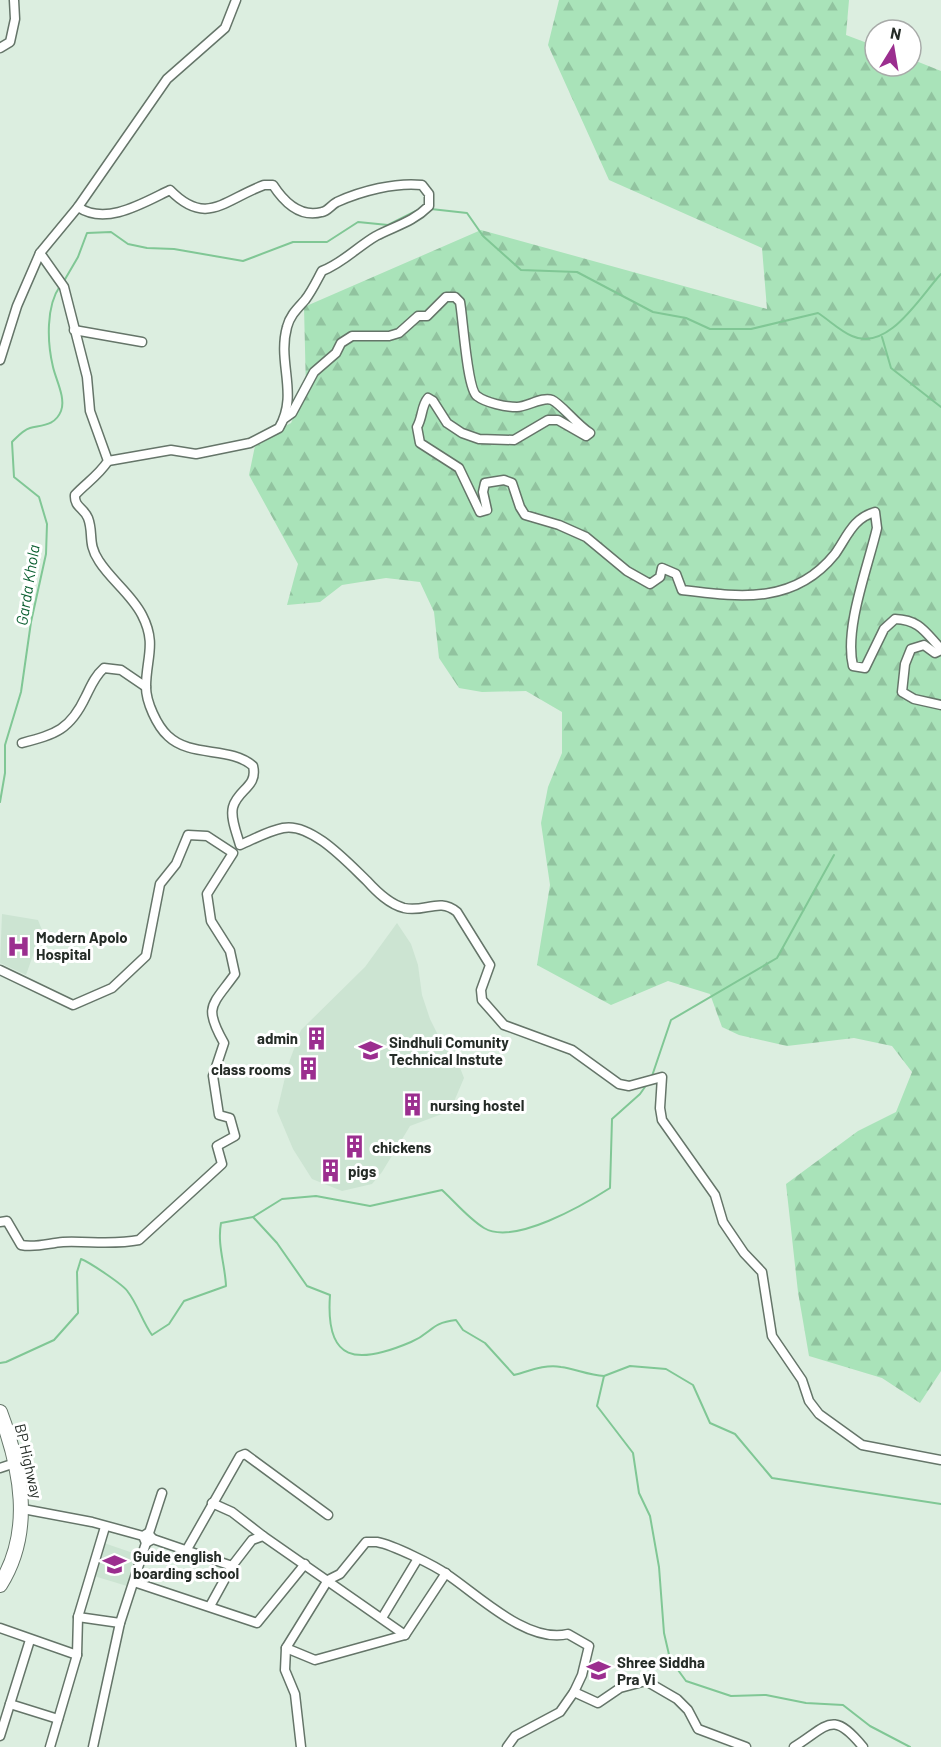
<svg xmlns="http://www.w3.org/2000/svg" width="941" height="1747" viewBox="0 0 941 1747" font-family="Barlow,sans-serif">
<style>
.built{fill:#cce4d2}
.forest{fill:url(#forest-firs)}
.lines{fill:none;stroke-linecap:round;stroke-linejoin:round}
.stream{stroke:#80c795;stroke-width:2}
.minor-casing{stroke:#657569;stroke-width:11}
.trunk-casing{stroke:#657569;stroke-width:16}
.minor{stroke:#fff;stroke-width:8}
.trunk{stroke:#fff;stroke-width:14}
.labels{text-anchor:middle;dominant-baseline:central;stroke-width:6;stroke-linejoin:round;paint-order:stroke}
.poi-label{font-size:15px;font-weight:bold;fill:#252c27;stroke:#fff;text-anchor:start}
.street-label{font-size:15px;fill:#252c27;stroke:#fff}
.water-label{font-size:16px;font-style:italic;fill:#0a5e30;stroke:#fff}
</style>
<defs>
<pattern id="forest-firs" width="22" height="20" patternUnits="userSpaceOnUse" patternTransform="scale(1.5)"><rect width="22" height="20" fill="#a9e3b9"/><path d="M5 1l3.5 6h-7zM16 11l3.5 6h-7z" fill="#91c39f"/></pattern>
</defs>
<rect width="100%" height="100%" fill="#dceee0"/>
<!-- built -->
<g class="built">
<path d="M2,914l36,6 4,10 -16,45 -26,-12z"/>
<path d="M397,923l14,21 7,21 4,30 8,24 11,22 16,19 7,18 -14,33 -40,15 -28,46 -10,12 -30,7 -30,-12 -19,-30 -16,-38 11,-46 13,-35 64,-63z"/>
<path d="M104,1543l32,11 -9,32 -33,-10z"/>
</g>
<!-- forest -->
<path class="forest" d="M559,0h290l-3,35 29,11v20h36v-7l30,12v1300l-21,32 -38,-25 -73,-22 -11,-64 -12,-108 72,-53 38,-19 16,-40 -20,-26 -38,-8 -67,8 -48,-11 -17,-8 -12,-33 -42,-13 -57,24 -74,-40 13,-80 -9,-62 7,-36 14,-34v-41l-36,-21 -44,1 -23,-4 -20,-30 -5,-46 -14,-30 -34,-4 -44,7 -22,17 -33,3 11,-41 -49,-89 7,-34 35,-18 15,-33 -2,-83 177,-77 286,79 -5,-61 -153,-68 -61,-135z"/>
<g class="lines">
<!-- stream -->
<g class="stream">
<path d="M431,209l36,4 16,23 38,34 56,2 76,40 33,6 24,11h41l67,-16c11,7 22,18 34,23 36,17 69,-41 89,-62"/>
<path d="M64,281l14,-24 9,-24 24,-1 17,12 19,4 27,1 69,12 50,-19h34l31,-20 30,3 32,-16"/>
<path d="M882,337l9,31 50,39"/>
<path d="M0,802l5,-29v-28l16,-53 10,-70 15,-68 1,-30 -8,-27 -25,-20 -2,-35c5,-5 11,-12 18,-14 12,-3 25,-2 31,-17 5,-13 -5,-31 -8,-44 -6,-25 -7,-61 7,-81"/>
<path d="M652,1076l19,-56 106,-62 57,-103"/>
<path d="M253,1217l24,26 30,43 23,9c-5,68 27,70 81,47 22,-9 18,-19 45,-22l7,10 22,13 29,32c15,-4 31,-11 47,-8 15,2 27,8 43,9l-7,30 36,47 6,40 11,23 9,51 5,66 6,26 16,22 45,15 35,-1 40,8 37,2 27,21 40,21"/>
<path d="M0,1363l6,-1 48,-22 24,-27 -1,-41 4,-13c8,3 43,26 47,33 10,13 14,29 24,43l17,-11 15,-23 42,-15c-1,-22 -9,-41 -5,-63l32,-6 29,-18 34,-3 54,10 72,-16c13,12 27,29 42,38 30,18 101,-24 126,-40l2,-69 28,-25 7,-10"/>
<path d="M604,1376l26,-10 36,3 27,16 17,38 25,11 37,44 169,26"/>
</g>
<defs>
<g id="minor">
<path d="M0,48l10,-6 5,-23 -1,-19"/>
<path d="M78,207c28,19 65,-4 92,-17 36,37 54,10 94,-5h9c11,17 27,33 49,27 6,-1 9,-7 15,-10 24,-11 59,-20 85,-17l7,9v12c-16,16 -34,20 -53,30 -19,11 -33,27 -54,35 -5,9 -10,20 -17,29 -7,8 -15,15 -18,27 -10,36 12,67 -8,101l-29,15 -54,11 -25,-4 -63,11"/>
<path d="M40,253l38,-46 89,-128 58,-51 11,-28"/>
<path d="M74,330l68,12"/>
<path d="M0,360l17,-54 23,-53 24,34 23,90 3,34 18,50c-10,15 -22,22 -33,34 -1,12 9,13 13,23 6,16 -1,25 11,43 12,19 33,34 43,54 15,29 4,43 4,72 0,15 11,39 22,49 23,22 62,10 85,30 5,21 -15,23 -20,41 -3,11 4,27 7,38 14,-6 28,-14 43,-17 28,-6 65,35 84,53 10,11 22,23 37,27 21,5 35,-11 53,4l33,53 -9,25 1,10 22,25 68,25 47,34 10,2 33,-9 -2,31 2,12 53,75 8,27 21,31 18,19 10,64 30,44 7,21 10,13 43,31 79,15"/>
<path d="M285,418l7,-5 22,-41 22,-19 5,-10 11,-7h37l10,-3 19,-17h9l19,-19h9l5,5c3,16 7,87 17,94 9,7 29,11 40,11 10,0 26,-11 35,-7 9,4 25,25 38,33l-4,3 -28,-16h-10l-34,20 -35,-1 -17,-6 -15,-10 -14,-22 -5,-3c-7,8 -5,19 -11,29l3,16 39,25 21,44 7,-2 -4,-18 2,-9 19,-3 8,3 8,24 5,8 34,10 27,12 41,34 23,13 10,-7 2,-9 14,6 6,16c58,7 112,15 153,-36 12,-17 18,-36 40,-42l2,16c-9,39 -33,100 -24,138l12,2 19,-39 11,-10c25,1 30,13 46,30"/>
<path d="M941,650l-6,3 -11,-8 -13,4 -6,15 -3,28 12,7 27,6"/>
<path d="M22,743c34,-9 48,-13 64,-47 5,-10 9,-20 18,-28l17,2 25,17"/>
<path d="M0,970l73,35 39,-17 34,-32 14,-72 16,-20 12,-29 19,1 26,17 -26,41 4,27 19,30 5,23c-23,32 -32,32 -11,69l-11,33 6,39 11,3 5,18 -18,10 5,18 -83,76c-25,5 -50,1 -76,2 -14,1 -27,6 -42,3l-14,-24 -7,1"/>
<path d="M0,1468l15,-5"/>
<path d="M212,1503l20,9 31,24"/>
<path d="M23,1509l69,13 51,14 5,-3 5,6 -7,4 -3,-7"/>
<path d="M149,1533l13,-40"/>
<path d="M153,1539l79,27 20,-26 11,-4 142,99"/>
<path d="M186,1551l54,-95 5,-2 83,61"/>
<path d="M134,1582l123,41 48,-59"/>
<path d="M210,1606l22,-40"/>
<path d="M78,1617l42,6"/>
<path d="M382,1618l35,-58"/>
<path d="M0,1628l77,27"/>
<path d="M286,1648l29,12 90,-25 41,-62"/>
<path d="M10,1704l48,15"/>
<path d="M0,1736l30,-96"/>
<path d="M50,1747l27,-92 1,-38 27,-90"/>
<path d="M93,1747l27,-124 26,-80"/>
<path d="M301,1747l-6,-53 -10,-24 1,-22 42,-68 12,-6 26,-32h11c16,3 57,23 71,33 31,21 80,69 120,59l21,12 -7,29 -8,17 24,11 22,-15 26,-7 31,18 11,11 10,19 48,18"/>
<path d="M507,1747l8,-11 45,-24 14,-20"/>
<path d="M794,1747c34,-21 38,-38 69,0"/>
</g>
<path id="trunk" d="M0,1412c21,56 34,119 0,173"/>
</defs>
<!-- minor casing -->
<use href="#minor" class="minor-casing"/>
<!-- trunk casing -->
<use href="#trunk" class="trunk-casing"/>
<!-- minor -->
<use href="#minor" class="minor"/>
<!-- trunk -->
<use href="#trunk" class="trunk"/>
</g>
<!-- icons -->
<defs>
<symbol id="hospital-bare" viewBox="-9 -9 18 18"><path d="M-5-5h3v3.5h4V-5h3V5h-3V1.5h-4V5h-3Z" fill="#9b2e8f" stroke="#fff" stroke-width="2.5" paint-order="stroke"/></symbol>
<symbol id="building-bare" viewBox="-9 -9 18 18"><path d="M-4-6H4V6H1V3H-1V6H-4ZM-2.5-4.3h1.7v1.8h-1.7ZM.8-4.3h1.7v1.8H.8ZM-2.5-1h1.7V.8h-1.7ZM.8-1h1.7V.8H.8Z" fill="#9b2e8f" stroke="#fff" stroke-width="2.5" paint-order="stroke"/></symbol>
<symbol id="university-bare" viewBox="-9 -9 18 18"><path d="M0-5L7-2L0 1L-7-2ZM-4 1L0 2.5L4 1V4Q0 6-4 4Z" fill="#9b2e8f" stroke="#fff" stroke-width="2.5" paint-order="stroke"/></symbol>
<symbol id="school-bare" viewBox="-9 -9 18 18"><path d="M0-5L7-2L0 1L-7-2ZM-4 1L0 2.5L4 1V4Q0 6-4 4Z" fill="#9b2e8f" stroke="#fff" stroke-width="2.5" paint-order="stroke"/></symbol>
</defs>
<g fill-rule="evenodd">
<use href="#hospital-bare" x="2" y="930" width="33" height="33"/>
<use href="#building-bare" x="300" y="1022" width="33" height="33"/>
<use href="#university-bare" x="354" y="1034" width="33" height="33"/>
<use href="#building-bare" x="292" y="1052" width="33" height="33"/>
<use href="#building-bare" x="396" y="1088" width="33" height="33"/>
<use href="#building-bare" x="338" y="1130" width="33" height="33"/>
<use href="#building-bare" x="314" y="1154" width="33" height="33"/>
<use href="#school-bare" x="98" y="1548" width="33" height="33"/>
<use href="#school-bare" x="582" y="1654" width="33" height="33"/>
</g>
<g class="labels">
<!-- poi labels -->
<g class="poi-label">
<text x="36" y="937">Modern Apolo<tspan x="36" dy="17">Hospital</tspan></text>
<text x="298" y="1038" text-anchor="end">admin</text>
<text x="389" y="1042">Sindhuli Comunity<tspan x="389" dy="17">Technical Instute</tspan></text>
<text x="291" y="1069" text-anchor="end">class rooms</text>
<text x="430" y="1105">nursing hostel</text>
<text x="372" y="1147">chickens</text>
<text x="348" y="1171">pigs</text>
<text x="133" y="1556">Guide english<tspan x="133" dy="17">boarding school</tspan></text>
<text x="617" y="1662">Shree Siddha<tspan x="617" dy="17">Pra Vi</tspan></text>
</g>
<!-- street labels -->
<g class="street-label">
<text transform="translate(29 1461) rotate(77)">BP Highway</text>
</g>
<!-- water labels -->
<g class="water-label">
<text transform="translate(27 585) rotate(-81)">Garda Khola</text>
</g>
</g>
<!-- north arrow -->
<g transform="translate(893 48) rotate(11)"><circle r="28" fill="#ffffff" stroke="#a8aba9" stroke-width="1.5"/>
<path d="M0-4.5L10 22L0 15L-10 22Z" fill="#9b2e8f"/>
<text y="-9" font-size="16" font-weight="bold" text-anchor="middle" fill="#252c27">N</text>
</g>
</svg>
